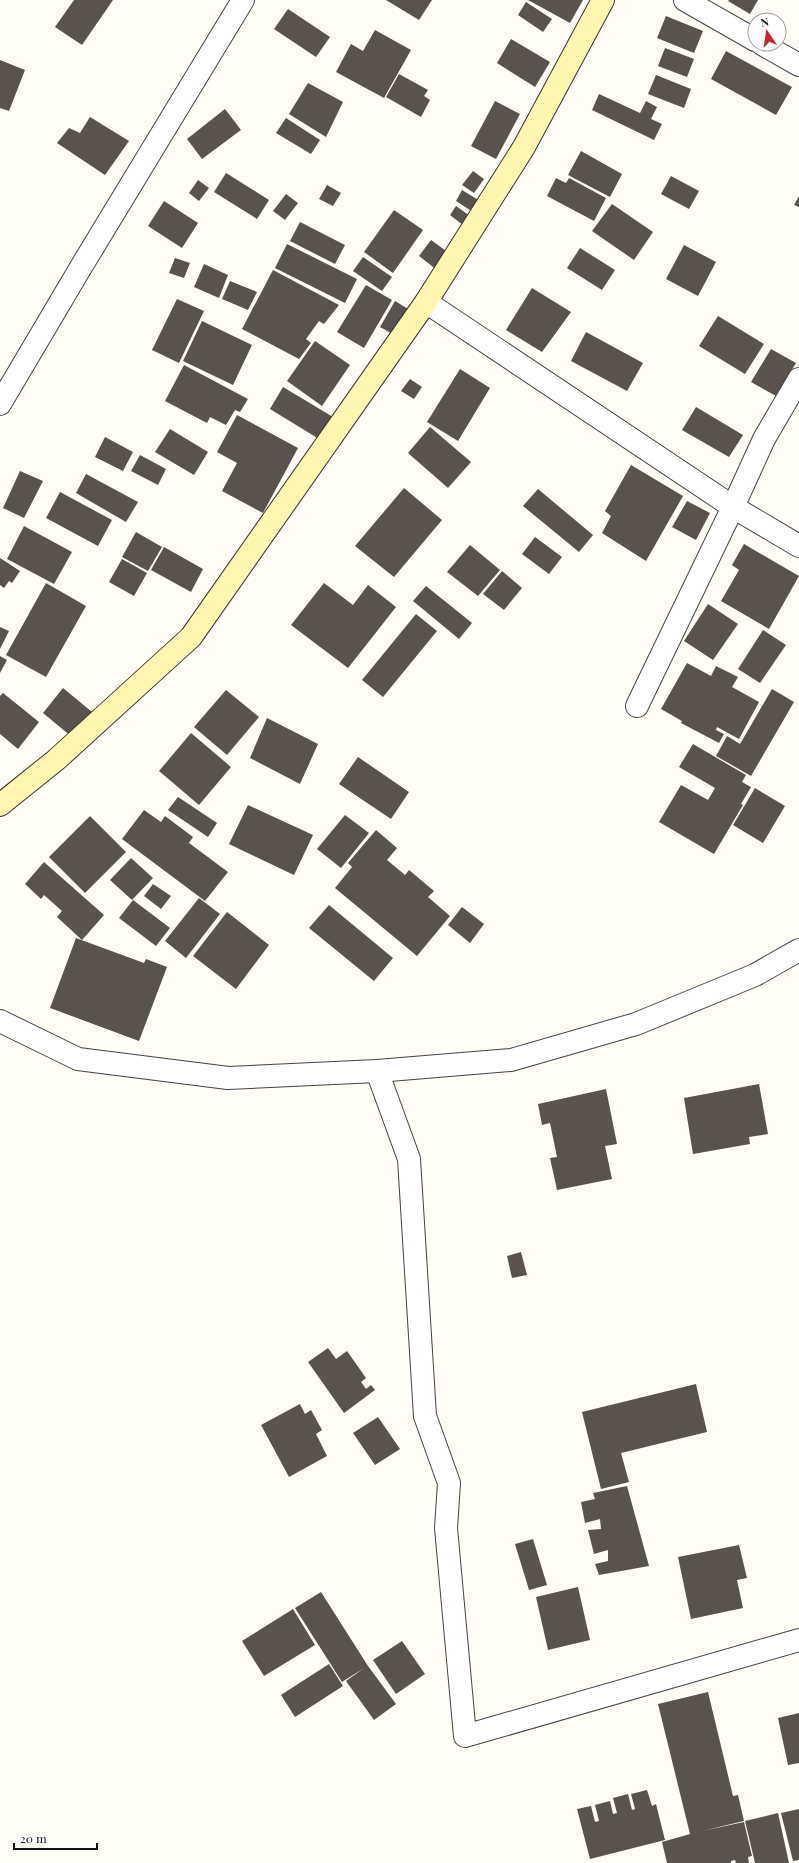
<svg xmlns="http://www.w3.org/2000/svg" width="799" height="1863" viewBox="0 0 799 1863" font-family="'Playfair Display',serif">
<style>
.building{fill:#5a524d}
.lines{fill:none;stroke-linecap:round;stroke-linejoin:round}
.street-casing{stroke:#444;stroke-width:24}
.secondary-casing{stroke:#333;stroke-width:24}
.street{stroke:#fff;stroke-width:22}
.secondary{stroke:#fff6b0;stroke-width:22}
</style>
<rect width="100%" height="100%" fill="#fffdf5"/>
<!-- building -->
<g class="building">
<path d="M74,0h39l-31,45 -27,-18z"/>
<path d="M386,0h46l-13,20z"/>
<path d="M528,0h55l-13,23z"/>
<path d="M729,0h29l-8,14 -22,-13z"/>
<path d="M526,2l26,17 -9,13 -25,-17z"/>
<path d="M288,9l42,28 -14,20 -42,-28z"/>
<path d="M666,16l37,15 -9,22 -37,-15z"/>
<path d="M375,30l36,20 -27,48 -48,-26 15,-28 12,7z"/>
<path d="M511,39l39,23 -15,25 -38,-24z"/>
<path d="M665,48l29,11 -7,18 -29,-11z"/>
<path d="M726,51l66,36 -16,28 -65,-36z"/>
<path d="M0,60l25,10 -16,41 -9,-3z"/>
<path d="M399,74l29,16 -4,6 6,4 -9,17 -35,-20z"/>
<path d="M656,75l35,14 -7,19 -36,-14z"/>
<path d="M308,83l35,19 -17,35 -37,-23z"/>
<path d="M599,94l41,19 6,-12 11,6 -6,12 11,5 -8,16 -62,-30z"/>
<path d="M495,101l25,13 -24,45 -25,-13z"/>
<path d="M225,109l16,21 -39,29 -15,-20z"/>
<path d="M90,117l39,24 -24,34 -48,-32 12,-15 11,5z"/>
<path d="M286,118l34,22 -9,14 -35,-21z"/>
<path d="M581,151l41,23 -12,23 -42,-22z"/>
<path d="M473,171l11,8 -10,14 -12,-8z"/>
<path d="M226,173l43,27 -12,19 -43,-27z"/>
<path d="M671,176l28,15 -10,18 -28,-15z"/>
<path d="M556,178l10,5 3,-5 37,20 -12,23 -47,-25z"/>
<path d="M198,180l11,8 -10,13 -10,-8z"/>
<path d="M327,185l14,8 -8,13 -14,-7z"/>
<path d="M462,190l18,11 -7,11 -17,-11z"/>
<path d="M286,194l12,9 -13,17 -12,-9z"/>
<path d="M799,196v11l-5,-2z"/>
<path d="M164,201l34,22 -16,25 -34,-22z"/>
<path d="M612,204l41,28 -19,28 -42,-29z"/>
<path d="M456,206l14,10 -7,9 -13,-10z"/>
<path d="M394,210l29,20 -30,43 -29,-21z"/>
<path d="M300,222l45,23 -10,19 -45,-23z"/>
<path d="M431,240l18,13 -12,17 -18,-14z"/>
<path d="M287,244l70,35 -12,24 -70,-35z"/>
<path d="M684,245l32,17 -18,34 -32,-17z"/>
<path d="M580,248l35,22 -13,20 -35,-22z"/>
<path d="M363,257l29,20 -10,14 -29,-20z"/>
<path d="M175,258l15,5 -6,15 -15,-5z"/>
<path d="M204,264l24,11 -9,23 -25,-11z"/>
<path d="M273,270l66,35 -15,19 -5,-3 -13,18 5,4 -12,16 -57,-30z"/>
<path d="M230,281l27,11 -9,18 -26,-11z"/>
<path d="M366,285l26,15 -28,48 -27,-16z"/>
<path d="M532,288l39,24 -29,40 -36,-22z"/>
<path d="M177,299l27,12 -25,52 -27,-13z"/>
<path d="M395,301l18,11 -15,25 -18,-10z"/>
<path d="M718,316l46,28 -19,30 -46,-28z"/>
<path d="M202,321l50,24 -19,40 -50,-24z"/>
<path d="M586,332l57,31 -16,28 -56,-30z"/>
<path d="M315,341l35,24 -28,41 -35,-25z"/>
<path d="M771,349l25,14 -20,33 -25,-14z"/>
<path d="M184,365l64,34 -8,13 -5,-2 -9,15 -16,-8 -3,6 -42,-22z"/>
<path d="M460,369l30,19 -32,53 -31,-19z"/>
<path d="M410,379l12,8 -8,12 -13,-8z"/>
<path d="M283,387l50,30 -14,22 -49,-30z"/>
<path d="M696,407l47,28 -14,22 -47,-27z"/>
<path d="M237,415l61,33 -35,65 -41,-22 15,-28 -20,-11z"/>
<path d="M430,427l41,35 -23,26 -40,-35z"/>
<path d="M170,429l38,23 -14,23 -39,-23z"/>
<path d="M105,437l28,15 -10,19 -28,-14z"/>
<path d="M140,455l26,14 -8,16 -27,-14z"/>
<path d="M631,465l52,31 -37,65 -44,-28 9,-17 -6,-5z"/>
<path d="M20,471l23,10 -19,37 -21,-10z"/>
<path d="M86,474l52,28 -12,20 -50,-29z"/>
<path d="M404,488l38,32 -48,57 -39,-31z"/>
<path d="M538,489l55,46 -14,17 -56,-46z"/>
<path d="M60,492l52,28 -14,26 -52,-28z"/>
<path d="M687,501l23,12 -14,27 -24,-13z"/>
<path d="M24,526l48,26 -18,32 -47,-25z"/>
<path d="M136,532l26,15 -14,24 -26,-14z"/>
<path d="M535,537l27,20 -13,17 -27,-20z"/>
<path d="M744,544l55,32 -30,53 -48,-28 18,-31 -7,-5z"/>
<path d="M470,545l30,25 -22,26 -31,-24z"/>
<path d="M164,547l39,22 -12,23 -40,-22z"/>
<path d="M0,558l20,13 -8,12 -3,-2 -5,7 -4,-3z"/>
<path d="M122,559l25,14 -13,23 -25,-14z"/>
<path d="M502,571l20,17 -18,22 -21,-16z"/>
<path d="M46,583l40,23 -40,71 -40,-22z"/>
<path d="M324,583l29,22 15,-20 28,22 -48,61 -57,-43z"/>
<path d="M426,586l46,37 -13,16 -46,-38z"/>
<path d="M708,604l30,20 -25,36 -29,-19z"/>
<path d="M416,614l21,17 -54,66 -21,-17z"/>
<path d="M0,627l9,4 -9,18z"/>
<path d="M763,630l23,15 -26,38 -22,-14z"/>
<path d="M0,656l7,4 -7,13z"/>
<path d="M687,663l24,13 5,-10 22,11 -6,10 27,15 -20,37 -22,-12 -1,3 8,4 -5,9 -38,-20 1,-2 -21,-12z"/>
<path d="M63,688l29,24 -20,25 -29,-24z"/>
<path d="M772,689l22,13 -43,74 -35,-20 11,-20 13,8z"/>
<path d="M226,690l33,27 -32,38 -33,-28z"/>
<path d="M3,693l36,29 -21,27 -18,-15v-38z"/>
<path d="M267,718l51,26 -18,40 -50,-26z"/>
<path d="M191,733l40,34 -32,38 -40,-34z"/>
<path d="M693,744l53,31 -4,7 9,5 -10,17 2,1 -29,49 -55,-32 22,-37 27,15 7,-12 -36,-21z"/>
<path d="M358,757l51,35 -18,27 -52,-35z"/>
<path d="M755,788l30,18 -22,37 -30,-18z"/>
<path d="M178,797l39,26 -9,14 -40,-27z"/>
<path d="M248,805l65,30 -19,40 -65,-31z"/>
<path d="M144,810l17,12 4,-6 28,21 -4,6 39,29 -23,29 -83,-62z"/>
<path d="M345,815l24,18 -28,35 -24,-19z"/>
<path d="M90,816l36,36 -41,41 -36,-36z"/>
<path d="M376,830l21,18 -10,12 18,15 4,-5 25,21 -6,6 22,19 -33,40 -82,-68 17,-21 -4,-4z"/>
<path d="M131,858l22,20 -21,22 -22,-20z"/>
<path d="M44,862l60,53 -22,25 -25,-23 5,-6 -18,-16 -3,4 -16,-15z"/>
<path d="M153,884l18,12 -10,13 -17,-13z"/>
<path d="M199,898l21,16 -34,44 -21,-17z"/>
<path d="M133,900l37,28 -14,18 -37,-28z"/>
<path d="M329,905l64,53 -19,23 -65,-53z"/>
<path d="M462,907l22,17 -14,19 -22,-18z"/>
<path d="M227,912l42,33 -33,44 -43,-33z"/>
<path d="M76,938l68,25 2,-4 21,8 -28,74 -89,-33z"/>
<path d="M759,1084l9,50 -19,3 1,7 -57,10 -9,-56z"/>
<path d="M606,1089l11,55 -12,2 7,33 -55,11 -7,-32 7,-1 -7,-34 -8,2 -4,-21z"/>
<path d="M521,1252l6,23 -15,3 -5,-22z"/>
<path d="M328,1348l8,11 11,-8 19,27 -5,4 5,7 5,-4 4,5 -31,23 -36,-51z"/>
<path d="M696,1384l11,48 -86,21 8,29 -28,7 -19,-77z"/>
<path d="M300,1404l5,10 6,-4 11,20 -6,4 11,22 -38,21 -28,-52z"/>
<path d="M378,1417l22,32 -25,16 -22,-32z"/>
<path d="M627,1486l22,80 -50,9 -4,-11 13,-3v-11l-14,4 -6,-24 13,-1 -1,-10 -15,4 -4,-21 14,-3 -2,-6z"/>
<path d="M533,1539l14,46 -18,5 -14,-46z"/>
<path d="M739,1545l8,33 -10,2 6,28 -52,11 -13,-62z"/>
<path d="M578,1587l12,53 -42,10 -12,-53z"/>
<path d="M321,1592l47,74 28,38 -22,16 -28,-39 18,-13 -22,14 -47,-74z"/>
<path d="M293,1609l22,36 -51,31 -22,-35z"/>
<path d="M402,1641l23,33 -29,20 -23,-34z"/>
<path d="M329,1664l14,22 -48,31 -14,-22z"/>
<path d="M708,1692l25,104 5,-1 6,26 -42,10 42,-9 8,34 -4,1 1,6h-13l-1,-3 -4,1v2h-64l-5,-21 28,-8 -32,-130z"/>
<path d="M799,1713v50l-11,2 -10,-47z"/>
<path d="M647,1790l5,16 4,-2 9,36 -75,19 -13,-50 14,-3 4,16 4,-1 -4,-16 15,-4 3,13 4,-1 -4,-15 15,-4 4,16 3,-1 -4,-15z"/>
<path d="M799,1809v51l-6,1 -12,-48z"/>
<path d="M778,1813l11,50h-34l-10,-42z"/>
</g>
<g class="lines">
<defs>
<g id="street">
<path d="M685,0l70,40"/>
<path d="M762,44l37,21"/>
<path d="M426,302l307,205 66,39"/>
<path d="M0,404l81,-137 162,-267"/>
<path d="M637,706l96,-199 31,-68 35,-60"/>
<path d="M0,1021l78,38 150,19 149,-7 134,-11 125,-36 119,-49 44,-25"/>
<path d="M377,1071l32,88 16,257 24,67 -3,45 19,208 334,-96"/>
</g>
<path id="secondary" d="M0,805l56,-45 135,-123 235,-335 98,-155 79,-147"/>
</defs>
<!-- street casing -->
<use href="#street" class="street-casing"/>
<!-- secondary casing -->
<use href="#secondary" class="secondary-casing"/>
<!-- street -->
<use href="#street" class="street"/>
<!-- secondary -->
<use href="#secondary" class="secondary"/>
</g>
<!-- north arrow -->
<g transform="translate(767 32) rotate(347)"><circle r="19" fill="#ffffff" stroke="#a0a0a0"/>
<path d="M0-3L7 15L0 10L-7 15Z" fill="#c4262e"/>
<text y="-6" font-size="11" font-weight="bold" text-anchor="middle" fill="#111111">N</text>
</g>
<!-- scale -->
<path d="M14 1843v6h83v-6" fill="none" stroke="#111111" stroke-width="2"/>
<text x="20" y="1843" font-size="12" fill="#111111" stroke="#ffffff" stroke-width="3" paint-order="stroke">20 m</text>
</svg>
